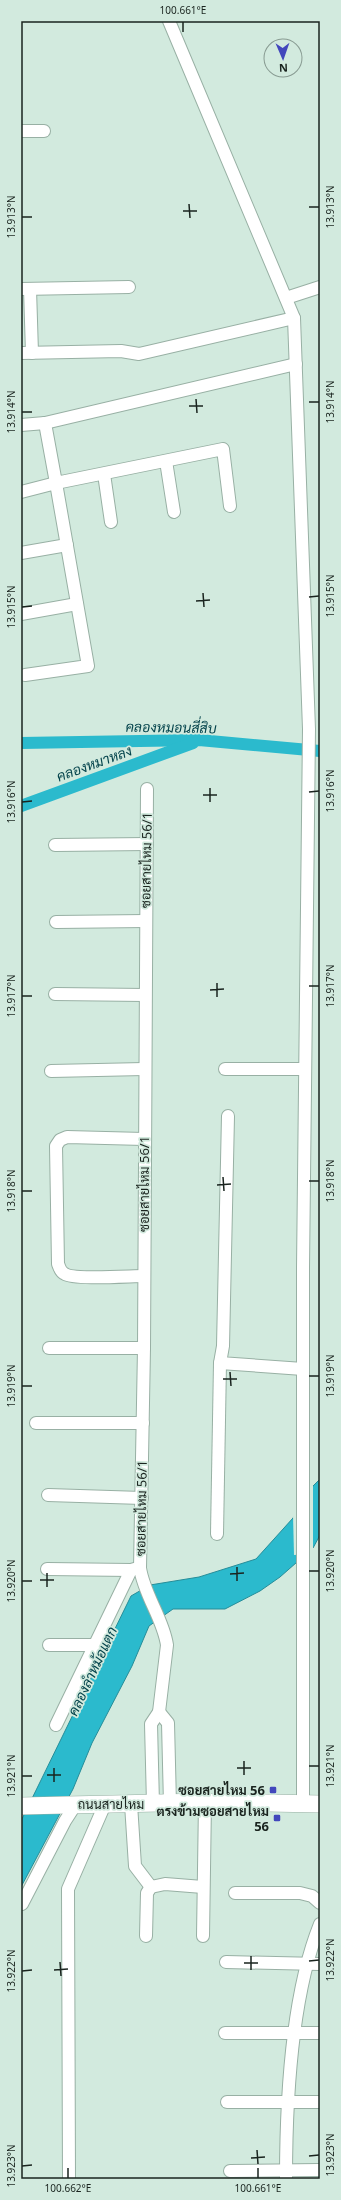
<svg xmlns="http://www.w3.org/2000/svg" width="341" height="2200" viewBox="0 0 341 2200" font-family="'Noto Sans',Sarabun,sans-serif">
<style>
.water{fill:#2bbacd;stroke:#268d99}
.pier{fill:#d2eade}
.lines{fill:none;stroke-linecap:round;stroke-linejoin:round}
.canal{stroke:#2bbacd;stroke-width:12}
.street-casing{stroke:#98b0a4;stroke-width:14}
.secondary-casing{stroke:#98b0a4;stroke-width:18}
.street{stroke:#fff;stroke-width:12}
.secondary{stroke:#fff;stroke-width:17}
.ticks{fill:none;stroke:#1a241f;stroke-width:1.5}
.poi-dot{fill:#4247bc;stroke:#d2eade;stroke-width:1.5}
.labels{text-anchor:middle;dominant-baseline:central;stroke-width:3.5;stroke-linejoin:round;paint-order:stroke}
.street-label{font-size:13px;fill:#1a241f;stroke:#d2eade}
.poi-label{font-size:13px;font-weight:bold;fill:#1a241f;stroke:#d2eade;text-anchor:end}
.water-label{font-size:14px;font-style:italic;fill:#05444c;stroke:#d2eade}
.neatline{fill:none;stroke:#1a241f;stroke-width:1.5}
.ticks-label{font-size:10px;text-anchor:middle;fill:#1a241f}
</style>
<rect width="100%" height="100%" fill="#d2eade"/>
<!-- water -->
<path class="water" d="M320,1479v56l-7,13 -33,29 -20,14 -35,18h-52l-24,17 -17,40 -40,77 -19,46 -52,98v-66l110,-225 19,-11 49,-8 57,-18 37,-41 20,-32z"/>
<!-- pier -->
<path class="pier" d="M310,1486h3v64l-5,4 -14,1 -1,-41z"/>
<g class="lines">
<!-- canal -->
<g class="canal">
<path d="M21,743l178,-3 121,11"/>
<path d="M21,806l172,-63"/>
</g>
<defs>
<g id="street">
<path d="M169,21l125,297 15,411 -6,539v536"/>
<path d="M21,131h23"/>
<path d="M21,289l108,-2"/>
<path d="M30,289l2,64"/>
<path d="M286,298l34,-11"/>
<path d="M21,353l100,-2 18,3 155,-36"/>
<path d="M45,423l11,60 167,-34 7,57"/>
<path d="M21,425l24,-2 251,-59"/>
<path d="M166,461l8,51"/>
<path d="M104,474l7,48"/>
<path d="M21,492l35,-9 32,183 -63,9"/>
<path d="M21,553l46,-8"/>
<path d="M21,614l56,-10"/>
<path d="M147,789l-3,559 -4,220c4,27 23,50 27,77l-8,67 -8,12 2,80"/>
<path d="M55,845l92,-1"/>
<path d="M56,922l90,-1"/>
<path d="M55,994l90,1"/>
<path d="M225,1069h80"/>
<path d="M51,1071l93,-2"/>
<path d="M228,1116l-5,230 -3,17 83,6"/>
<path d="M144,1139l-77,-2 -7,3 -4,6 2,118c2,4 2,8 7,10 9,6 65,2 79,2"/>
<path d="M49,1348h95"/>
<path d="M36,1423h107"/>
<path d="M48,1495l94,3"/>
<path d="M217,1534l3,-171"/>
<path d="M47,1569l84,1 7,-2"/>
<path d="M49,1645h47"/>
<path d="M159,1712l9,11 2,81"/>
<path d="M56,1725l75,-155"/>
<path d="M131,1804l4,62 16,21"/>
<path d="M235,1893h65l12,3 8,7"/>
<path d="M22,1904l43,-83 11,-17"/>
<path d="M146,1936l1,-43 4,-6 14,-3 38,3"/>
<path d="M203,1936l2,-134"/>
<path d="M226,1962l94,2"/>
<path d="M225,2033h95"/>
<path d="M227,2102h93"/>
<path d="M230,2171l90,-1"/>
<path d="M69,2179l-1,-290 37,-85"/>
<path d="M286,2179c0,-77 5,-183 34,-255"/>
</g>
<path id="secondary" d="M21,1806l184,-4 115,2"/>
</defs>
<!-- street casing -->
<use href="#street" class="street-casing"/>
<!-- secondary casing -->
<use href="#secondary" class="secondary-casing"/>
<!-- street -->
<use href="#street" class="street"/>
<!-- secondary -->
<use href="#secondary" class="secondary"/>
</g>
<!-- ticks -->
<path class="ticks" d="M183,22v10M189,204l1,14M309,207h10M183,211h14M22,217h10M196,399l1,14M309,402h10M189,406h14M22,412h10M203,593l1,14M309,597l10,-1M196,601l14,-1M22,607l10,-1M210,788v14M309,792l10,-1M203,795h14M22,802l10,-1M217,983v14M309,986h10M210,990l14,-1M22,996h10M223,1177l1,14M309,1181h10M217,1185l14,-1M22,1191h10M230,1372l1,14M309,1376h10M223,1379h14M22,1386h10M237,1567v14M309,1571h10M47,1573v14M230,1574l14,-1M40,1580h14M22,1581h10M244,1761v14M309,1766h10M54,1768v14M237,1768h14M47,1775h14M22,1776h10M251,1956v14M309,1961l10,-1M60,1962l1,14M244,1963h14M54,1970l14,-1M22,1971l10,-1M257,2150l1,14M309,2156l10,-1M251,2158l14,-1M22,2166l10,-1M68,2168v10M258,2168v10"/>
<!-- markers -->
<g class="poi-dot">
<rect x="269" y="1786" width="8" height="8" rx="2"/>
<rect x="273" y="1814" width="8" height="8" rx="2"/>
</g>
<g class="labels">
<!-- street labels -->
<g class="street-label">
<text transform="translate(146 860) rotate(-89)">ซอยสายไหม 56/1</text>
<text transform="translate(144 1184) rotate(-90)">ซอยสายไหม 56/1</text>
<text transform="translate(141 1508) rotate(-89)">ซอยสายไหม 56/1</text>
<text x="111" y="1804">ถนนสายไหม</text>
</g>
<!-- poi labels -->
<g class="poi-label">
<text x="265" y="1790">ซอยสายไหม 56</text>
<text x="269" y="1811">ตรงข้ามซอยสายไหม<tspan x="269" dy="15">56</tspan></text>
</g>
<!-- water labels -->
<g class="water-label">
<text transform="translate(171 727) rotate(1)">คลองหมอนสี่สิบ</text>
<text transform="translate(94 763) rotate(-20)">คลองหมาหลง</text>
<text transform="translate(92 1671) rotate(-65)">คลองลำหม้อแตก</text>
</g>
</g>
<!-- border -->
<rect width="341" height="2200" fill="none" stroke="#d2eade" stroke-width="44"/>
<!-- north arrow -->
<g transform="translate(283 58) rotate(178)"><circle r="19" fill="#d2eade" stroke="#889b92"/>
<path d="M0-3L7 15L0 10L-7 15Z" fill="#4247bc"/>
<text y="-6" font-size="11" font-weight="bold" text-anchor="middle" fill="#1a241f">N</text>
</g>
<rect x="22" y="22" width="297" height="2156" class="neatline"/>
<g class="ticks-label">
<text x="183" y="14">100.661°E</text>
<text transform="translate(330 207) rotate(-90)" y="4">13.913°N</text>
<text transform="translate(11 217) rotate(-90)" y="4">13.913°N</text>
<text transform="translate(330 402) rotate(-90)" y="4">13.914°N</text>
<text transform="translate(11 412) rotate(-90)" y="4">13.914°N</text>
<text transform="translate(330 596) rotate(-90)" y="4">13.915°N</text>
<text transform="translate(11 607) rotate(-90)" y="4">13.915°N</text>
<text transform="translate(330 791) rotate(-90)" y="4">13.916°N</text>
<text transform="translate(11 802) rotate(-90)" y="4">13.916°N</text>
<text transform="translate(330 986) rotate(-90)" y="4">13.917°N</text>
<text transform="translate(11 996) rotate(-90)" y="4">13.917°N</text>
<text transform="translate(330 1181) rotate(-90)" y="4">13.918°N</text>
<text transform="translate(11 1191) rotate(-90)" y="4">13.918°N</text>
<text transform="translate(330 1376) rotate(-90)" y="4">13.919°N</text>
<text transform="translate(11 1386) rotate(-90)" y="4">13.919°N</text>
<text transform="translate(330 1571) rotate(-90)" y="4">13.920°N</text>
<text transform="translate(11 1581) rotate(-90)" y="4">13.920°N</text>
<text transform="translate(330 1766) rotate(-90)" y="4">13.921°N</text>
<text transform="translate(11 1776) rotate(-90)" y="4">13.921°N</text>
<text transform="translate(330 1960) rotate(-90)" y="4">13.922°N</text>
<text transform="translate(11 1971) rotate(-90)" y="4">13.922°N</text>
<text transform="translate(330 2155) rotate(-90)" y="4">13.923°N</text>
<text transform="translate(11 2166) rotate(-90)" y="4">13.923°N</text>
<text x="68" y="2192">100.662°E</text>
<text x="258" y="2192">100.661°E</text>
</g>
</svg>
